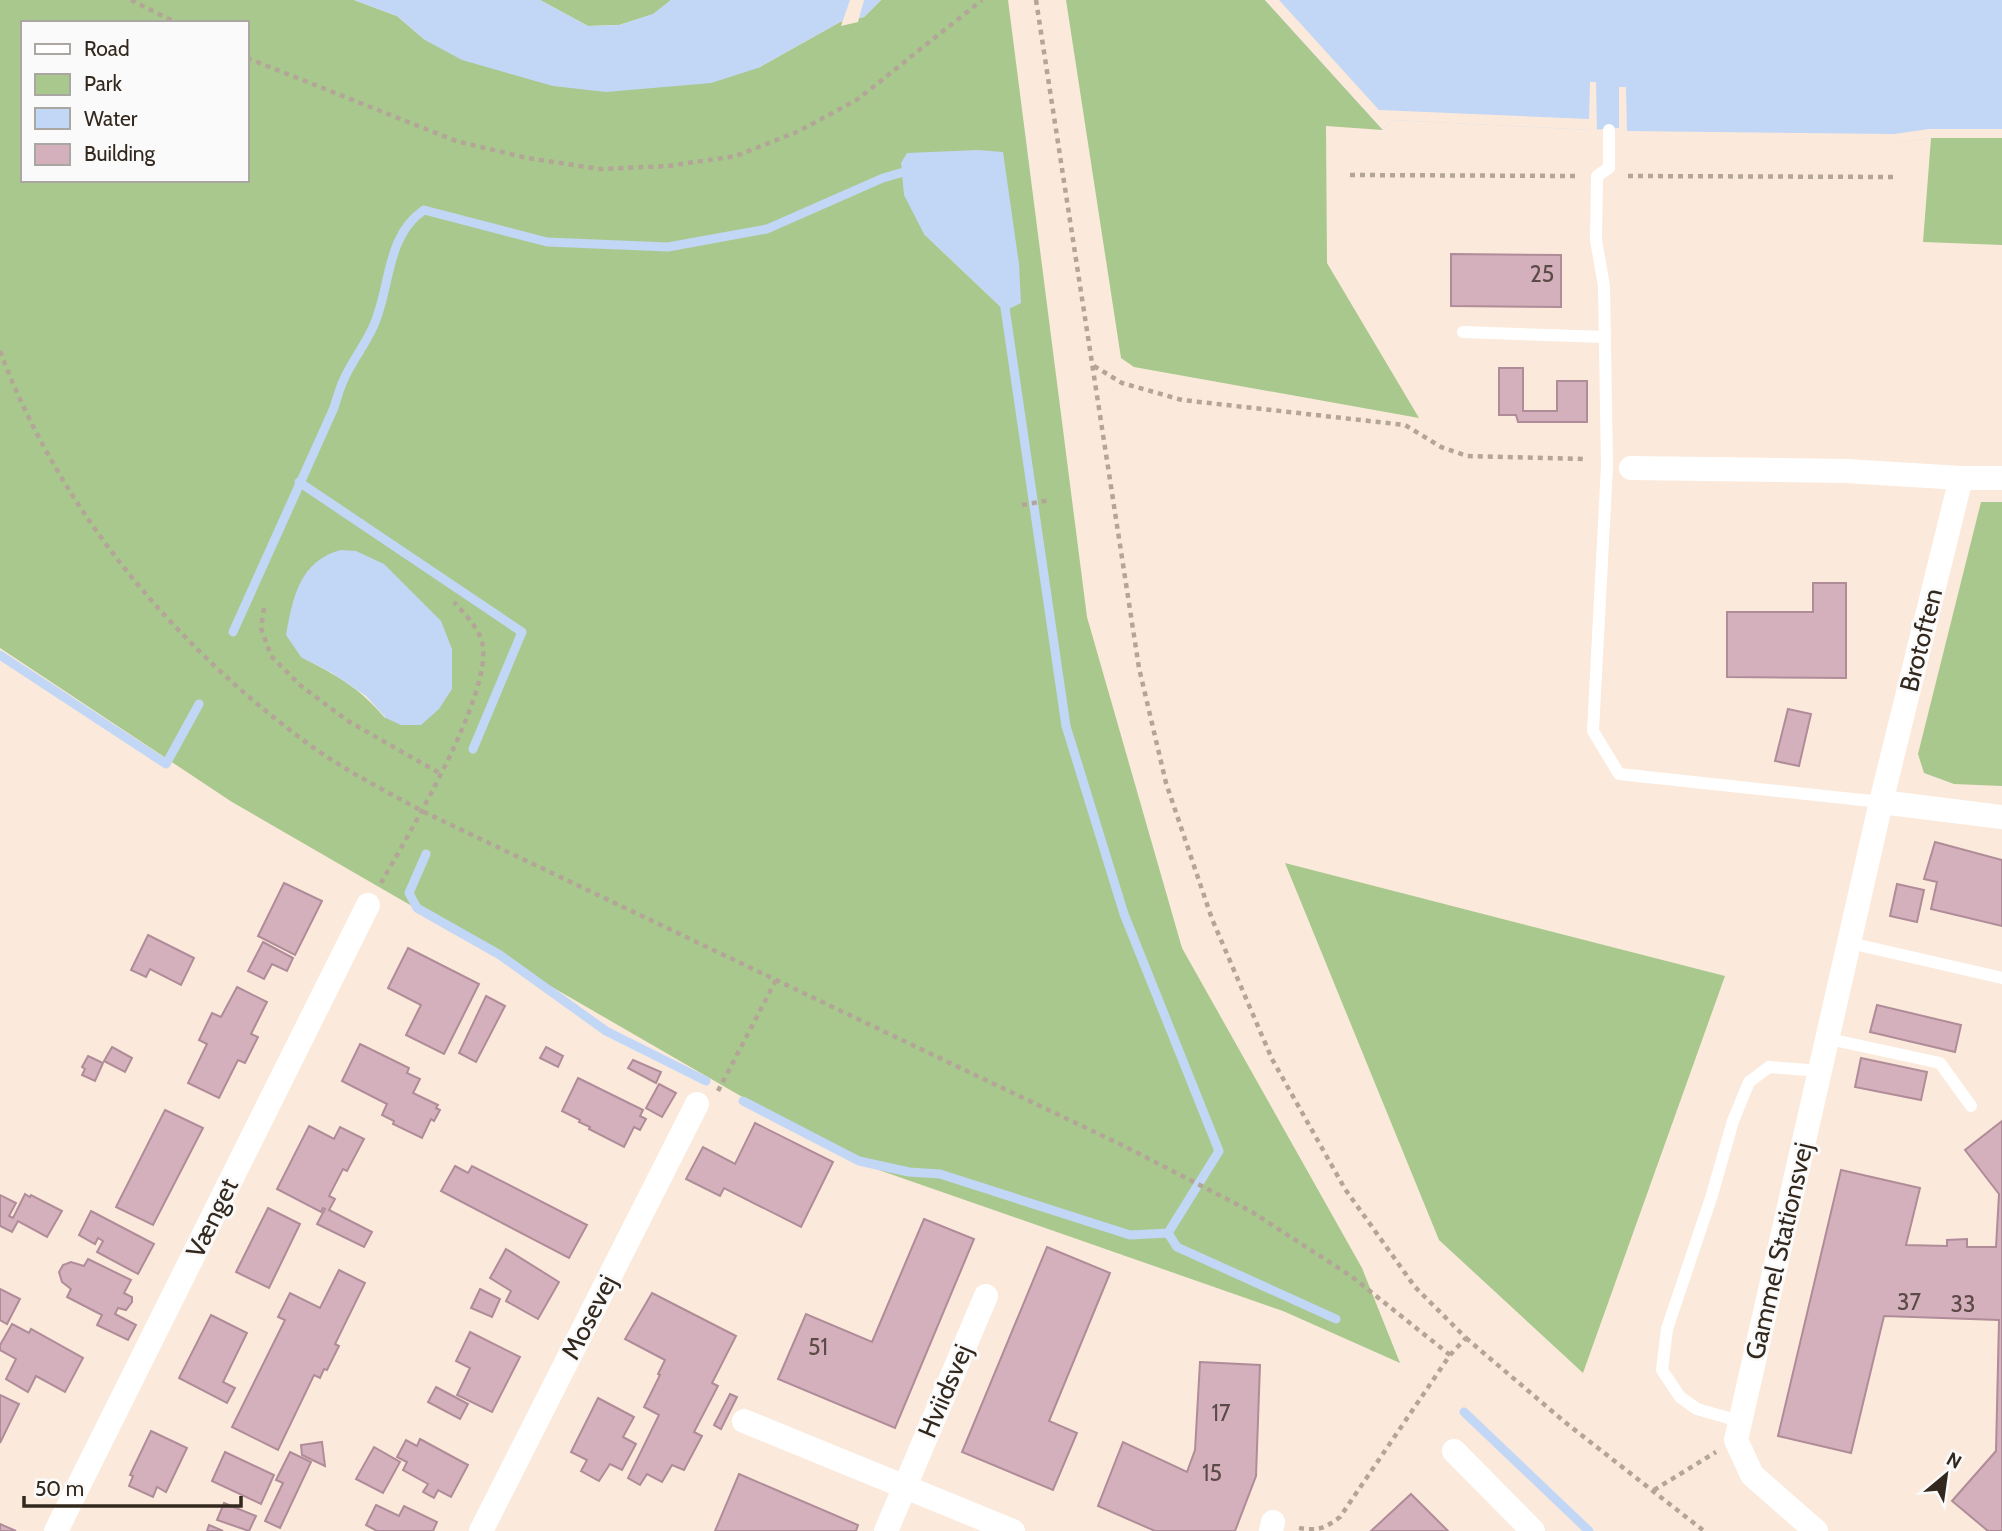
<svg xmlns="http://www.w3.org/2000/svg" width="2002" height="1531" viewBox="0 0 2002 1531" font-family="Cabin,sans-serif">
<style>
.green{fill:#a9c88d;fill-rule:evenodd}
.water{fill:#c2d6f6}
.pier{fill:#fbeadb}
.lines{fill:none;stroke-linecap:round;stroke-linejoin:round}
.stream{stroke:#c2d6f6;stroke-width:9}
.building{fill:#d4afbc;stroke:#b08c99;stroke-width:2}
.path{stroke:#b3a597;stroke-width:4.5;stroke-dasharray:5 5;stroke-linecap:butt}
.lane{stroke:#fff;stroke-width:12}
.street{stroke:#fff;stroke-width:24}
.labels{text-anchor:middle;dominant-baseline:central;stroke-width:6;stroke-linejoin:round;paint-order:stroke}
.number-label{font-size:23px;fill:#5b4a46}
.street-label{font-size:26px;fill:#33281e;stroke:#fafafa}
</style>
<rect width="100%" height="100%" fill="#fbeadb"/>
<!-- green -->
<g class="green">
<path d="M0,0h354l43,16 28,24 333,28 82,-46 24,-5 17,-17h127l79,617 95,331 180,320 38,95 -117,-52 -430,-150 -621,-359 -232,-154zM23,23h224v157h-224zM1003,152l2,159 -81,-77zM452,649l-67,69c-26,-31 -49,-43 -84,-61z"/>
<path d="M540,0h131l-17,14 -35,11 -31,1z"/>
<path d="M1066,0h199l118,130 -57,-4 1,137 92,155 -285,-51 -13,-9z"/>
<path d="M1931,138h71v107l-79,-3z"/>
<path d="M1981,502h21v284l-48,-2 -30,-11 -6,-19z"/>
<path d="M1285,863l440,113 -142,397 -144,-133z"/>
</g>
<!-- water -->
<g class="water">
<path d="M354,0h186l48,26 31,-1 34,-11 18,-14h210l-17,17 -24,5 -82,46 -47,15 -105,9 -53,-6 -91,-26 -37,-20 -28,-24z"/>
<path d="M1265,0h737v138h-71l-34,5h-271l-7,-15 -28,2 -198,-10 -10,10z"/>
<path d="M978,150l25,2 16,112 2,39 -16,8 -81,-77 -20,-39 -3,-32 6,-10z"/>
<path d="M341,550l15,1 28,13 57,57 11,28v40l-13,20 -18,16h-20l-15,-7 -20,-22 -34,-23 -31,-16 -15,-22c7,-37 13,-74 55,-85z"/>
</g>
<!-- pier -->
<g class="pier">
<path d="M850,0h14l-6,22 -17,4z"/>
<path d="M1265,0h14l100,110 210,9 1,-37h6l1,51h-5l-1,-3 -198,-10 -10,10z"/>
<path d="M1619,87h7l1,44 267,3 35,-5h73v9h-71l-34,5h-271v4l-7,-10z"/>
</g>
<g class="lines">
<!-- stream -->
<g class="stream">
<path d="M299,482l223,150 -49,117"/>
<path d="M233,632l100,-222c4,-10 6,-21 11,-31 8,-18 21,-34 29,-52 18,-38 12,-91 51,-117l123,32 121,5 99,-18 116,-51 28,-8"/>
<path d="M0,655l166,109 33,-60"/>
<path d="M426,854l-17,39 8,15 83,47 106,76 100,50"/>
<path d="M743,1101l116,60 50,11 31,2 190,61 38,-2 51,-82 -95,-237 -58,-188 -62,-425"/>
<path d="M1168,1233l9,14 159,72"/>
<path d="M1464,1412l125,119"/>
</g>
</g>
<!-- building -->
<g class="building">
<path d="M1451,254l110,1v52l-110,-1z"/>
<path d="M1499,368h24v43h34v-30h30v41h-69l-2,-7h-17z"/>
<path d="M1813,583h33v95l-119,-1v-65h86z"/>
<path d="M1788,709l23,5 -12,52 -24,-5z"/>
<path d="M1935,842l67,18v66l-71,-17 6,-27 -13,-3z"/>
<path d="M284,883l38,18 -27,54 -37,-19z"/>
<path d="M1897,884l27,6 -7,32 -27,-6z"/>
<path d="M148,935l46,23 -13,27 -31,-16 -4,8 -15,-7z"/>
<path d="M263,942l30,16 -6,13 -15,-7 -8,15 -16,-8z"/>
<path d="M408,948l71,36 -35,70 -38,-19 15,-30 -33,-17z"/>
<path d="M237,987l30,15 -16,32 7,3 -13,26 -7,-3 -19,38 -31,-15 19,-39 -8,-4 13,-27 9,4z"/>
<path d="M486,996l19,10 -29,56 -17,-9z"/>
<path d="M1877,1005l84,20 -6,27 -85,-20z"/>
<path d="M360,1044l49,24 -2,5 13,6 -7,14 25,12 -2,3 4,2 -6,11 -3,-2 -9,19 -29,-14 1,-3 -12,-6 5,-11 -45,-23z"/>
<path d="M112,1047l20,11 -7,14 -21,-11z"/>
<path d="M546,1047l17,9 -5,11 -18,-9z"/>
<path d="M88,1056l15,7 -8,18 -13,-6 3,-6 -3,-2z"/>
<path d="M1861,1058l66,14 -6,28 -66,-13z"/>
<path d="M633,1060l28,12 -5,11 -28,-15z"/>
<path d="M578,1078l65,32 -3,6 6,3 -6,11 -6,-3 -10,20 -35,-18 1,-2 -11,-5 1,-2 -18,-9z"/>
<path d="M659,1084l17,9 -14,24 -16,-9z"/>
<path d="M165,1110l38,18 -50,97 -37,-18z"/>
<path d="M2002,1121v410h-14l-36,-30 44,-50 3,-131 -115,-4 -33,137 -73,-17 63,-266 79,18 -14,57 41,1v-6l20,-1v8h29l3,-53 -34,-44z"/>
<path d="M755,1123l78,39 -32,65 -77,-39 -4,8 -34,-17 17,-32 32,17z"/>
<path d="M309,1126l25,13 6,-12 24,12 -17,32 -4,-2 -14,27 6,3 -6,11 43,22 -8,15 -47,-23 8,-15 -2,-1 -2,4 -44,-23z"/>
<path d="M455,1166l13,7 4,-7 115,59 -18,33 -128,-67z"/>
<path d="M25,1194l5,3 1,-2 31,16 -15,26 -29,-16 -6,11 -12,-6v-31l16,8 -7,13 4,2z"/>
<path d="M268,1208l32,16 -31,64 -33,-16z"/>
<path d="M91,1211l63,33 -16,30 -41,-22 6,-11 -5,-3 -3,6 -16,-9z"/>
<path d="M924,1219l50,20 -79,189 -117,-49 28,-65 66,28z"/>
<path d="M1047,1247l63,26 -61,148 28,12 -24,57 -91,-38z"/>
<path d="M506,1249l53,33 -21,37 -32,-18 5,-10 -21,-13z"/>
<path d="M88,1259l43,21 -7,13 8,4v5l-6,8 -8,-2 -3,6 21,11 -8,15 -31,-15 5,-10 -35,-18 4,-8 -9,-7 -3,-10 4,-7 8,-3 13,4z"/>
<path d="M339,1270l26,13 -30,61 4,2 -12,24 -3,-1 -4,9 -6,-3 -36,75 -46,-23 53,-107 -7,-3 12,-24 30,15z"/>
<path d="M0,1289l20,10 -13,25 -7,-4z"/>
<path d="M480,1289l20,10 -8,18 -21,-9z"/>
<path d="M652,1293l84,43 -24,47 6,3 -24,46 8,4 -18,34 -12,-5 -10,17 -15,-8 -7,11 -12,-7 31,-63 -15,-8 16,-32 -2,-1 7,-14 -40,-21z"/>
<path d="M211,1315l36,18 -24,49 12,6 -8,15 -48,-25z"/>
<path d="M12,1324l17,9 2,-4 52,29 -18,34 -29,-16 -8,16 -22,-13 10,-20 -16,-9v-5z"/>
<path d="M470,1332l50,25 -28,55 -35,-17 13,-27 -14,-7z"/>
<path d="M1200,1362l60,3 -4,111 -21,55h-80l-57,-25 25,-64 64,30 8,-22z"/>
<path d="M436,1387l32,17 -8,15 -32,-17z"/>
<path d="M730,1394l7,3 -16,32 -7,-4z"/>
<path d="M0,1395l19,9 -19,39z"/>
<path d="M598,1398l36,19 -11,20 13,7 -14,26 -12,-6 -11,17 -18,-10 6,-11 -16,-8z"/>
<path d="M151,1431l36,17 -21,44 -9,-5 -4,10 -24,-11 4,-10 -3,-1z"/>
<path d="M420,1439l48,26 -17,32 -13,-7 -4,8 -11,-6 5,-8 -25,-14 4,-8 -10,-5 9,-17 11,6z"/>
<path d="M322,1442l3,24 -23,-11 -1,-10z"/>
<path d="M374,1447l26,15 -17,31 -27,-14z"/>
<path d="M225,1452l49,23 -13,29 -49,-23z"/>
<path d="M290,1452l21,10 -31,66 -15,-7 18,-38 -7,-3z"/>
<path d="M739,1474l119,51 -2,6h-141z"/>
<path d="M1411,1494l37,37h-77z"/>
<path d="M224,1503l32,13 -7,15 -32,-11z"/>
<path d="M376,1505l23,11 5,-10 33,16 -4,9h-56l-11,-6z"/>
<path d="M0,1524l16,7h-16z"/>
<path d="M209,1525l14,6h-16z"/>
</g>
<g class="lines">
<!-- path -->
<g class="path">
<path d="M131,0l46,23"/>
<path d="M1036,0l103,668 27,115 46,136 60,140 73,130 70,98 51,51 -16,17 -110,162c-16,12 -22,14 -42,11"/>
<path d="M247,58l209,83 71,17 73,11 68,-3 68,-10 63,-25 59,-32 124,-99"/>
<path d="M1350,175l227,1"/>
<path d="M1628,176l267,1"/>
<path d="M0,351c59,157 170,290 303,389 37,28 79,49 119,71l702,335 128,66 99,64 99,79"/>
<path d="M1094,366l28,17 60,17 223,25 36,22 26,9 120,3"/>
<path d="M1022,505l28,-5"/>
<path d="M264,608l-3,20 10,28 30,30 47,35 93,53"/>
<path d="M381,883c26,-46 114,-192 101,-241 -4,-15 -18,-29 -28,-40"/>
<path d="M718,1091l58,-111"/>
<path d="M1466,1338l100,85 138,108"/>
<path d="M1654,1490l62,-38"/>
</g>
<!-- lane -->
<g class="lane">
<path d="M1609,130v38l-12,8 -1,64 8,46 3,180 -14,265 26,43 262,28"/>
<path d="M1463,332l142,5"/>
<path d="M1850,943l152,35"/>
<path d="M1829,1039l111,24 31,43"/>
<path d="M1739,1421l-42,-12 -17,-12 -18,-27 5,-41 45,-134 21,-74 16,-39 20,-15 53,4"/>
</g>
<!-- street -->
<g class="street">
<path d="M1631,468l215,3 115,7h41"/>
<path d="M1881,802l121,15"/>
<path d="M744,1421l269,110"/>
<path d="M1454,1451l79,80"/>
<path d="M56,1531l312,-626"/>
<path d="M481,1531l216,-427"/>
<path d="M886,1531l100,-235"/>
<path d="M1271,1531l2,-9"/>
<path d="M1816,1531l-64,-56 -16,-35 145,-638 80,-324"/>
</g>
</g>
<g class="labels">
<!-- number labels -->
<g class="number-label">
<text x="1542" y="274">25</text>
<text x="1909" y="1302">37</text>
<text x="1963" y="1304">33</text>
<text x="818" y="1347">51</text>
<text x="1221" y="1413">17</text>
<text x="1212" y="1473">15</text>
</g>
<!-- street labels -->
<g class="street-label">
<text transform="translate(1921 640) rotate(-76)">Brotoften</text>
<text transform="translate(212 1218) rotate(-64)">Vænget</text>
<text transform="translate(1779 1251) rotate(-77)">Gammel Stationsvej</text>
<text transform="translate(589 1317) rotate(-63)">Mosevej</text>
<text transform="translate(945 1391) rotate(-67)">Hviidsvej</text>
</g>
</g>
<!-- legend -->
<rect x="21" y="21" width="228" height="161" fill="#fafafa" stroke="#aaa6a2" stroke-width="2"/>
<rect x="35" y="44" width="35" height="10" fill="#ffffff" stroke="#aaa6a2" stroke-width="2"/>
<text x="84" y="56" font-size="21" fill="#33281e">Road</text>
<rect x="35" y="74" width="35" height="21" fill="#a9c88d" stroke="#aaa6a2" stroke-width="2"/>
<text x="84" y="91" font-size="21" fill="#33281e">Park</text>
<rect x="35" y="108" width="35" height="21" fill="#c2d6f6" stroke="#aaa6a2" stroke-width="2"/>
<text x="84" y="126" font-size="21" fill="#33281e">Water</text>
<rect x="35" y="144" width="35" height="21" fill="#d4afbc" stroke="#aaa6a2" stroke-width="2"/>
<text x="84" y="161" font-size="21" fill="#33281e">Building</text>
<!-- north arrow -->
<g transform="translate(1946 1475) rotate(29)" stroke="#fafafa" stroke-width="5" paint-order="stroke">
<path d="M0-5L12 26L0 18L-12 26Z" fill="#33281e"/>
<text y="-10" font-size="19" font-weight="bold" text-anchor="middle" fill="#33281e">N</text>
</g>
<!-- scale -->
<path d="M24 1496v10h217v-10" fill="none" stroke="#33281e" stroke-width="3.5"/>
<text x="35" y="1496" font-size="21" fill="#33281e" stroke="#fafafa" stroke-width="5" paint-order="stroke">50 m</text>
</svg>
